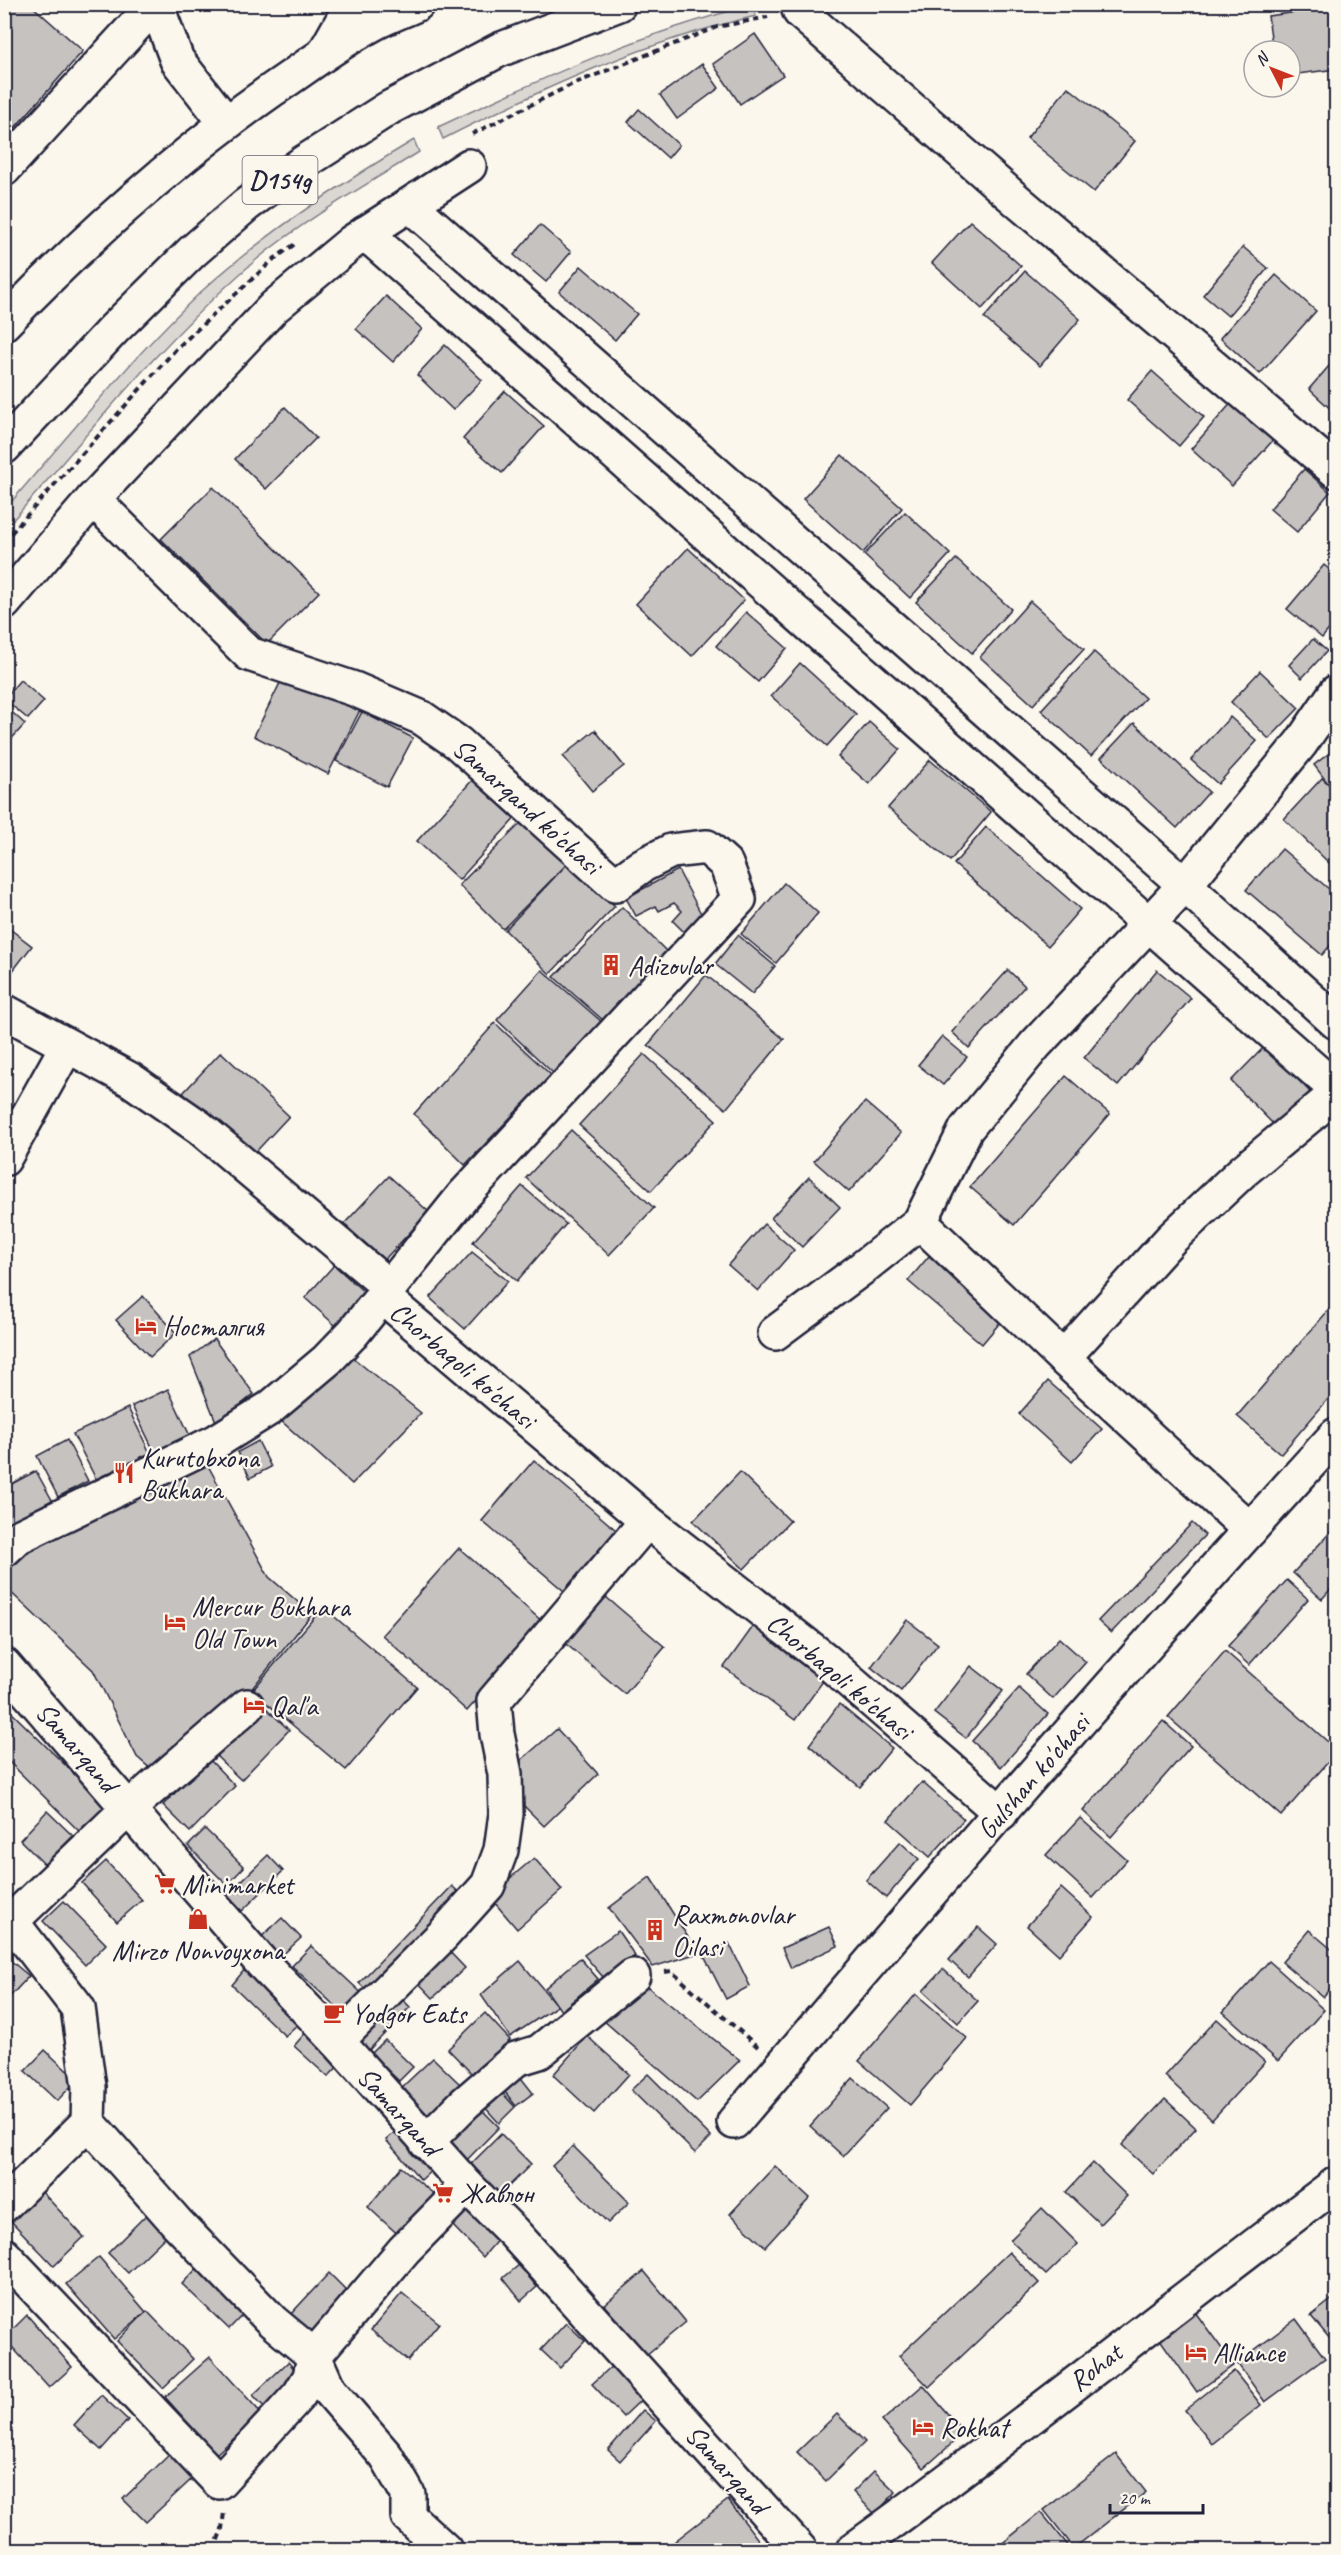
<svg xmlns="http://www.w3.org/2000/svg" width="1341" height="2555" viewBox="0 0 1341 2555" font-family="Caveat,sans-serif">
<style>
.green{fill:#dbd8d3;stroke:#7e7d87;stroke-width:1.5}
.building{fill:#c6c2c0;stroke:#22223b;stroke-width:1.5}
.lines{fill:none;stroke-linecap:round;stroke-linejoin:round}
.minor-casing{stroke:#22223b;stroke-width:38}
.major-casing{stroke:#22223b;stroke-width:38}
.path{stroke:#22223b;stroke-width:4;stroke-dasharray:6 4.5;stroke-linecap:butt}
.minor{stroke:#fbf7ec;stroke-width:33}
.major{stroke:#fbf7ec;stroke-width:33}
.labels{text-anchor:middle;dominant-baseline:central;stroke-width:4.5;stroke-linejoin:round;paint-order:stroke}
.shield{fill:#fbf7ec;stroke:#636270;stroke-width:1.5}
.shield-label{font-size:27px;font-weight:bold;fill:#22223b}
.street-label{font-size:28px;fill:#22223b;stroke:#fbf7ec}
.poi-label{font-size:28px;fill:#22223b;stroke:#fbf7ec;text-anchor:start}
</style>
<rect width="100%" height="100%" fill="#fbf7ec"/>
<filter id="ink" filterUnits="userSpaceOnUse"><feTurbulence type="fractalNoise" baseFrequency=".0167" numOctaves="2"/><feDisplacementMap in="SourceGraphic" scale="12" xChannelSelector="R" yChannelSelector="G"/><feConvolveMatrix kernelMatrix="1 2 1 2 8 2 1 2 1" color-interpolation-filters="sRGB"/></filter>
<g filter="url(#ink)">
<!-- green -->
<g class="green">
<path d="M753,5l3,11c-110,25 -213,72 -313,123l-5,-12c102,-48 205,-95 315,-122z"/>
<path d="M414,140l5,12c-55,34 -113,67 -163,108 -94,80 -170,177 -251,269v-20c64,-74 127,-152 198,-219 62,-57 139,-107 211,-150z"/>
</g>
<!-- building -->
<g class="building">
<path d="M4,4h26l53,47 -79,89z"/>
<path d="M1336,7v62l-46,6v-24h-17l-5,-35z"/>
<path d="M755,34l28,41 -43,29 -27,-40z"/>
<path d="M702,64l17,24 -42,31 -17,-24z"/>
<path d="M1068,87l67,54 -41,51 -67,-54z"/>
<path d="M639,109l40,36 -11,13 -40,-36z"/>
<path d="M970,221l51,45 -39,43 -50,-46z"/>
<path d="M540,225l31,27 -25,30 -32,-27z"/>
<path d="M1243,247l25,21 -40,48 -25,-21z"/>
<path d="M581,266l56,48 -22,26 -56,-48z"/>
<path d="M1025,271l55,48 -40,47 -56,-48z"/>
<path d="M1276,275l40,36 -56,63 -40,-36z"/>
<path d="M386,296l36,33 -29,33 -37,-33z"/>
<path d="M445,345l37,35 -29,30 -36,-35z"/>
<path d="M1336,358v56l-27,-25z"/>
<path d="M1152,371l52,46 -25,29 -52,-46z"/>
<path d="M505,391l39,35 -42,47 -39,-34z"/>
<path d="M1233,401l42,37 -43,48 -41,-37z"/>
<path d="M285,407l31,31 -50,51 -31,-30z"/>
<path d="M842,455l60,53 -39,45 -60,-54z"/>
<path d="M1304,469l26,23 -33,40 -27,-23z"/>
<path d="M213,487l106,105 -52,52 -106,-105z"/>
<path d="M905,512l45,42 -40,44 -46,-43z"/>
<path d="M688,548l56,52 -52,56 -56,-52z"/>
<path d="M956,559l55,50 -39,44 -56,-51z"/>
<path d="M1324,565l12,10v46l-14,17 -35,-29z"/>
<path d="M1030,601l54,48 -51,56 -53,-48z"/>
<path d="M746,612l41,36 -29,34 -42,-36z"/>
<path d="M1313,639l14,12 -25,27 -13,-13z"/>
<path d="M1094,652l51,46 -54,58 -50,-46z"/>
<path d="M800,663l56,51 -29,32 -56,-50z"/>
<path d="M1260,671l39,37 -30,31 -38,-37z"/>
<path d="M282,679l79,29 -33,66 -74,-38z"/>
<path d="M20,680l24,21 -16,18 -24,-20z"/>
<path d="M4,705l21,19 -21,23z"/>
<path d="M362,712l51,26 -26,49 -51,-26z"/>
<path d="M1230,717l27,24 -39,43 -27,-24z"/>
<path d="M869,722l31,27 -31,35 -31,-27z"/>
<path d="M1134,723l75,69 -32,36 -76,-70z"/>
<path d="M595,730l29,36 -32,25 -29,-35z"/>
<path d="M1336,748v46l-22,-29z"/>
<path d="M930,760l61,52 -41,49 -62,-53z"/>
<path d="M476,776l42,39 -59,65 -42,-39z"/>
<path d="M1322,778l14,13v64l-7,8 -45,-44z"/>
<path d="M526,818l42,45 -65,66 -44,-44z"/>
<path d="M986,827l94,82 -32,37 -94,-82z"/>
<path d="M1282,849l54,46v44l-14,16 -76,-65z"/>
<path d="M568,863l47,43 -65,68 -45,-44z"/>
<path d="M678,870l28,53 -17,14 -16,-16 9,-10 -8,-8 -15,8 -3,-5 -20,10 -10,-18z"/>
<path d="M784,883l34,30 -42,50 -35,-29z"/>
<path d="M622,907l46,46 -64,68 -50,-44z"/>
<path d="M6,926l26,20 -27,35 -1,-54z"/>
<path d="M738,935l37,31 -23,28 -37,-30z"/>
<path d="M542,970l60,52 -49,51 -56,-53z"/>
<path d="M1008,970l17,16 -56,62 -17,-16z"/>
<path d="M1157,970l34,28 -73,88 -34,-28z"/>
<path d="M706,975l78,64 -58,70 -78,-64z"/>
<path d="M495,1023l56,52 -86,90 -51,-51z"/>
<path d="M942,1036l25,21 -24,28 -25,-20z"/>
<path d="M1265,1046l45,46 -35,34 -44,-45z"/>
<path d="M221,1052l68,64 -38,41 -68,-64z"/>
<path d="M644,1054l72,66 -65,71 -72,-66z"/>
<path d="M1066,1076l44,38 -96,111 -44,-38z"/>
<path d="M865,1102l36,31 -52,59 -35,-31z"/>
<path d="M571,1130l83,78 -45,47 -83,-77z"/>
<path d="M389,1176l40,36 -45,48 -40,-36z"/>
<path d="M809,1177l31,30 -38,40 -31,-29z"/>
<path d="M522,1186l44,38 -49,57 -44,-39z"/>
<path d="M764,1224l30,26 -36,41 -30,-26z"/>
<path d="M472,1252l36,29 -43,48 -35,-31z"/>
<path d="M929,1256l74,63 -21,25 -74,-63z"/>
<path d="M334,1265l31,28 -29,33 -31,-28z"/>
<path d="M143,1296l33,37 -26,24 -34,-37z"/>
<path d="M1332,1306l4,4v80l-55,64 -44,-38z"/>
<path d="M214,1339l40,55 -37,30 -27,-67z"/>
<path d="M352,1357l69,56 -69,71 -73,-65z"/>
<path d="M1048,1381l54,48 -30,33 -53,-48z"/>
<path d="M168,1389l22,47 -35,17 -23,-47z"/>
<path d="M128,1408l22,45 -54,26 -23,-45z"/>
<path d="M67,1440l21,41 -30,16 -21,-41z"/>
<path d="M258,1441l13,26 -21,11 -12,-26z"/>
<path d="M534,1460l82,70 -52,61 -82,-70z"/>
<path d="M206,1462l63,115 43,37 -62,77 -98,79 -15,-13 -44,-87 -89,-84v-13l20,-22z"/>
<path d="M36,1471l16,29 -47,26 -1,-38z"/>
<path d="M740,1472l50,49 -46,48 -51,-48z"/>
<path d="M1192,1523l13,12 -94,98 -13,-12z"/>
<path d="M1336,1526v57l-14,16 -29,-26z"/>
<path d="M459,1548l85,75 -77,88 -85,-76z"/>
<path d="M1287,1580l21,19 -59,66 -21,-19z"/>
<path d="M606,1597l59,50 -40,47 -59,-50z"/>
<path d="M323,1607l94,80 -71,83 -94,-79z"/>
<path d="M907,1620l31,24 -37,47 -30,-24z"/>
<path d="M757,1621l69,56 -31,43 -71,-53z"/>
<path d="M1059,1638l27,24 -33,37 -27,-25z"/>
<path d="M1225,1651l111,98v4l-55,63 -113,-99z"/>
<path d="M971,1666l32,25 -37,47 -32,-25z"/>
<path d="M1019,1688l29,26 -47,53 -29,-26z"/>
<path d="M839,1704l53,44 -32,39 -51,-42z"/>
<path d="M4,1705l104,102 -26,27 -78,-77z"/>
<path d="M264,1706l25,24 -48,50 -25,-24z"/>
<path d="M1163,1721l28,25 -80,91 -28,-26z"/>
<path d="M557,1729l41,45 -54,52 -25,-25v-39z"/>
<path d="M209,1759l26,27 -45,46 -27,-27z"/>
<path d="M922,1782l42,37 -34,38 -42,-37z"/>
<path d="M47,1811l26,25 -28,29 -25,-25z"/>
<path d="M1080,1818l47,42 -34,38 -47,-43z"/>
<path d="M205,1829l39,38 -17,18 -39,-39z"/>
<path d="M900,1842l19,17 -33,39 -20,-18z"/>
<path d="M268,1855l15,16 -41,40 -15,-16z"/>
<path d="M534,1858l28,32 -45,39 -28,-33z"/>
<path d="M106,1861l36,39 -25,22 -35,-39z"/>
<path d="M650,1877l48,76 -45,14 -44,-59z"/>
<path d="M452,1886l15,14 -94,97 -14,-14z"/>
<path d="M1061,1888l32,29 -34,38 -32,-29z"/>
<path d="M64,1901l42,43 -21,21 -42,-44z"/>
<path d="M282,1918l19,20 -22,20 -19,-20z"/>
<path d="M829,1927l9,19 -47,22 -9,-20z"/>
<path d="M978,1927l19,17 -29,33 -19,-17z"/>
<path d="M1309,1930l27,23v28l-13,16 -41,-35z"/>
<path d="M618,1931l17,25 -32,21 -19,-22z"/>
<path d="M729,1943l21,43 -24,13 -22,-43z"/>
<path d="M311,1946l56,52 -19,20 -56,-52z"/>
<path d="M446,1948l19,20 -32,30 -19,-20z"/>
<path d="M4,1955l25,21 -25,27z"/>
<path d="M580,1958l18,21 -37,32 -16,-23z"/>
<path d="M520,1961l37,45 -47,31 -29,-42z"/>
<path d="M1269,1961l55,49 -46,51 -55,-49z"/>
<path d="M245,1969l55,53 -15,14 -53,-51z"/>
<path d="M943,1969l35,32 -20,22 -35,-32z"/>
<path d="M644,1984l96,76 -43,42 -94,-82z"/>
<path d="M396,1993l14,14 -41,43 -15,-14z"/>
<path d="M916,1994l51,44 -57,67 -51,-44z"/>
<path d="M485,2013l25,27 -36,36 -26,-27z"/>
<path d="M1217,2019l48,43 -53,58 -47,-44z"/>
<path d="M306,2032l35,31 -13,14 -34,-31z"/>
<path d="M587,2036l42,38 -35,39 -41,-38z"/>
<path d="M385,2040l28,27 -14,14 -28,-27z"/>
<path d="M45,2050l32,30 -20,21 -32,-30z"/>
<path d="M433,2058l30,29 -33,30 -29,-29z"/>
<path d="M518,2074l15,19 -17,13 -15,-19z"/>
<path d="M648,2074l63,63 -16,16 -64,-63z"/>
<path d="M853,2078l34,30 -44,48 -33,-30z"/>
<path d="M498,2088l17,19 -16,16 -17,-19z"/>
<path d="M1165,2099l31,29 -43,46 -31,-29z"/>
<path d="M479,2107l20,20 -35,36 -20,-20z"/>
<path d="M400,2128l35,39 -14,13 -35,-40z"/>
<path d="M501,2134l30,30 -33,33 -30,-30z"/>
<path d="M573,2146l56,56 -21,21 -56,-57z"/>
<path d="M1093,2163l34,33 -27,28 -34,-32z"/>
<path d="M775,2166l35,32 -45,49 -35,-33z"/>
<path d="M401,2167l39,32 -36,41 -36,-33z"/>
<path d="M42,2192l42,45 -30,29 -43,-45z"/>
<path d="M472,2207l28,30 -17,20 -31,-32z"/>
<path d="M1042,2208l36,36 -32,31 -36,-35z"/>
<path d="M150,2211l21,20 -43,42 -20,-20z"/>
<path d="M1009,2252l30,31 -110,104 -30,-31z"/>
<path d="M99,2257l47,55 -32,27 -48,-55z"/>
<path d="M200,2265l47,45 -18,19 -47,-45z"/>
<path d="M519,2265l18,22 -16,14 -18,-23z"/>
<path d="M644,2271l42,51 -40,33 -42,-50z"/>
<path d="M329,2273l20,20 -39,42 -21,-19z"/>
<path d="M402,2293l37,30 -31,38 -37,-31z"/>
<path d="M1336,2296v48l-1,1 -24,-29z"/>
<path d="M147,2311l46,48 -30,29 -46,-47z"/>
<path d="M1195,2312l39,53 -37,27 -38,-54z"/>
<path d="M27,2315l45,52 -23,21 -45,-50z"/>
<path d="M1296,2319l29,39 -60,44 -28,-39z"/>
<path d="M566,2323l19,18 -25,27 -19,-18z"/>
<path d="M210,2357l52,57 -46,40 -51,-57z"/>
<path d="M288,2362l13,14 -35,33 -13,-14z"/>
<path d="M614,2364l30,33 -21,20 -31,-33z"/>
<path d="M1234,2371l27,34 -49,39 -27,-34z"/>
<path d="M923,2385l41,48 -40,35 -42,-47z"/>
<path d="M101,2395l27,25 -27,30 -27,-25z"/>
<path d="M643,2410l13,11 -36,40 -12,-11z"/>
<path d="M837,2414l28,28 -39,39 -29,-29z"/>
<path d="M172,2452l22,25 -48,45 -23,-23z"/>
<path d="M1116,2454l30,38 -72,56 -30,-38z"/>
<path d="M874,2471l22,21 -21,22 -22,-22z"/>
<path d="M728,2500l35,46 -5,4h-75l-8,-9z"/>
<path d="M1041,2512l30,37 -77,1z"/>
</g>
<g class="lines">
<defs>
<g id="minor">
<path d="M156,4l21,56 49,63"/>
<path d="M797,4l3,8 221,192 315,267"/>
<path d="M4,169l151,-165"/>
<path d="M410,205l775,680 151,137"/>
<path d="M365,233l971,856"/>
<path d="M93,499l181,-192 78,-65 117,-76"/>
<path d="M4,603l89,-104 156,155 105,35 68,29 36,25 157,142 28,-20 28,-14 36,-4 19,17 13,35 -276,297 -110,137 -26,27 -57,48 -53,33 -199,96 -14,13"/>
<path d="M4,1011l127,69 68,47 190,160"/>
<path d="M4,1159l63,-113"/>
<path d="M920,1222l143,136 187,172"/>
<path d="M383,1297l264,224 176,137 178,155"/>
<path d="M775,1333l86,-64 59,-47 46,-93 69,-84 150,-160 116,-142 35,-51"/>
<path d="M1063,1358l108,-119 71,-67 94,-78"/>
<path d="M4,1665l257,297 76,79 130,145 47,47 286,317"/>
<path d="M11,1921l67,87 11,79 -1,35 89,101 95,98 42,35 15,34 57,66 22,38v22l37,34"/>
<path d="M4,1928l125,-120 118,-102"/>
<path d="M337,2041l106,-106 45,-50 13,-35 5,-36 -1,-40 -8,-40 -3,-33 153,-180"/>
<path d="M734,2122c197,-232 397,-463 602,-687"/>
<path d="M426,2142l39,-39 51,-44 23,-7 94,-76"/>
<path d="M4,2205l84,-83"/>
<path d="M4,2255l215,227 80,-87 11,-18 4,-21 90,-106 63,-64"/>
<path d="M853,2550c164,-118 321,-245 483,-366"/>
</g>
<g id="major">
<path d="M326,50l26,-46"/>
<path d="M4,323c83,-86 171,-165 268,-233 33,-22 64,-46 99,-65 14,-8 31,-14 46,-21"/>
<path d="M4,447l109,-117 79,-78 54,-47 57,-42 86,-55 110,-58 120,-46"/>
</g>
</defs>
<!-- minor casing -->
<use href="#minor" class="minor-casing"/>
<!-- major casing -->
<use href="#major" class="major-casing"/>
<!-- path -->
<g class="path">
<path d="M472,134l101,-50 144,-57 51,-10"/>
<path d="M4,541l172,-192 98,-90 21,-15"/>
<path d="M665,1972l6,-1 87,76"/>
<path d="M214,2550l8,-21 2,-17"/>
</g>
<!-- minor -->
<use href="#minor" class="minor"/>
<!-- major -->
<use href="#major" class="major"/>
</g>
</g>
<!-- icons -->
<defs>
<symbol id="building-bare" viewBox="-9 -9 18 18"><path d="M-4-6H4V6H1V3H-1V6H-4ZM-2.5-4.3h1.7v1.8h-1.7ZM.8-4.3h1.7v1.8H.8ZM-2.5-1h1.7V.8h-1.7ZM.8-1h1.7V.8H.8Z" fill="#c8321e" stroke="#fbf7ec" stroke-width="2.5" paint-order="stroke"/></symbol>
<symbol id="hotel-bare" viewBox="-9 -9 18 18"><path d="M-6-4.5h1.5V1H6V5H4.5V3h-9V5H-6ZM-4 0a1.8 1.8 0 1 1 3.6 0ZM.5 0V-2.5h3Q6-2.5 6 0Z" fill="#c8321e" stroke="#fbf7ec" stroke-width="2.5" paint-order="stroke"/></symbol>
<symbol id="restaurant-bare" viewBox="-9 -9 18 18"><path d="M-5-6h1v4h1v-4h1v4h1v-4h1v5L-1.5 .5V6h-2V.5L-5-1ZM5-6V6H3V1.5H1.5Q1.5-4 5-6Z" fill="#c8321e" stroke="#fbf7ec" stroke-width="2.5" paint-order="stroke"/></symbol>
<symbol id="supermarket-bare" viewBox="-9 -9 18 18"><path d="M-6-5.5h2.5l.6 2H6L4.5 2H-2.5L-4.4-4H-6ZM-1.5 3.2a1.3 1.3 0 1 0 .1 0ZM3 3.2a1.3 1.3 0 1 0 .1 0Z" fill="#c8321e" stroke="#fbf7ec" stroke-width="2.5" paint-order="stroke"/></symbol>
<symbol id="shop-bare" viewBox="-9 -9 18 18"><path d="M-5-2.5h2.3a2.7 3.5 0 0 1 5.4 0H5L5.5 6h-11ZM-1.5-2.5h3a1.5 2.3 0 0 0-3 0Z" fill="#c8321e" stroke="#fbf7ec" stroke-width="2.5" paint-order="stroke"/></symbol>
<symbol id="cafe-bare" viewBox="-9 -9 18 18"><path d="M-5.5-4.5H6V0H3Q3 3.5 0 3.5H-2.5Q-5.5 3.5-5.5 0ZM3-3.2v2h1.7v-2ZM-6 4.5H4V6H-6Z" fill="#c8321e" stroke="#fbf7ec" stroke-width="2.5" paint-order="stroke"/></symbol>
</defs>
<g fill-rule="evenodd">
<use href="#building-bare" x="596" y="950" width="30" height="30"/>
<use href="#hotel-bare" x="131" y="1311" width="30" height="30"/>
<use href="#restaurant-bare" x="109" y="1458" width="30" height="30"/>
<use href="#hotel-bare" x="160" y="1607" width="30" height="30"/>
<use href="#hotel-bare" x="239" y="1690" width="30" height="30"/>
<use href="#supermarket-bare" x="150" y="1869" width="30" height="30"/>
<use href="#shop-bare" x="183" y="1904" width="30" height="30"/>
<use href="#building-bare" x="640" y="1915" width="30" height="30"/>
<use href="#cafe-bare" x="319" y="1998" width="30" height="30"/>
<use href="#supermarket-bare" x="428" y="2178" width="30" height="30"/>
<use href="#hotel-bare" x="1181" y="2337" width="30" height="30"/>
<use href="#hotel-bare" x="908" y="2412" width="30" height="30"/>
</g>
<g class="labels">
<!-- shield labels -->
<rect class="shield" x="242.5" y="156" width="75" height="48" rx="4.5"/>
<g class="shield-label">
<text x="280" y="180">D154g</text>
</g>
<!-- street labels -->
<g class="street-label">
<text transform="translate(527 806) rotate(42)">Samarqand ko'chasi</text>
<text transform="translate(463 1365) rotate(40)">Chorbaqoli ko'chasi</text>
<text transform="translate(840 1676) rotate(40)">Chorbaqoli ko'chasi</text>
<text transform="translate(77 1747) rotate(49)">Samarqand</text>
<text transform="translate(1033 1776) rotate(-49)">Gulshan ko'chasi</text>
<text transform="translate(399 2111) rotate(48)">Samarqand</text>
<text transform="translate(1095 2367) rotate(-38)">Rohat</text>
<text transform="translate(727 2469) rotate(48)">Samarqand</text>
</g>
<!-- poi labels -->
<g class="poi-label">
<text x="628" y="965">Adizovlar</text>
<text x="163" y="1326">Носталгия</text>
<text x="141" y="1457">Kurutobxona<tspan x="141" dy="32">Bukhara</tspan></text>
<text x="192" y="1606">Mercur Bukhara<tspan x="192" dy="32">Old Town</tspan></text>
<text x="271" y="1705">Qal'a</text>
<text x="182" y="1884">Minimarket</text>
<text x="672" y="1914">Raxmonovlar<tspan x="672" dy="32">Oilasi</tspan></text>
<text x="198" y="1950" text-anchor="middle">Mirzo Nonvoyxona</text>
<text x="351" y="2013">Yodgor Eats</text>
<text x="460" y="2193">Жавлон</text>
<text x="1213" y="2352">Alliance</text>
<text x="940" y="2427">Rokhat</text>
</g>
</g>
<!-- margin -->
<rect width="1341" height="2555" fill="none" stroke="#fbf7ec" stroke-width="24"/>
<rect x="12" y="12" width="1317" height="2531" fill="none" stroke="#22223b" stroke-width="2" filter="url(#ink)"/>
<!-- north arrow -->
<g transform="translate(1272 69) rotate(312)"><circle r="28" fill="#fbf7ec" stroke="#a4a2a5" stroke-width="1.5"/>
<path d="M0-4.5L10 22L0 15L-10 22Z" fill="#c8321e"/>
<text y="-9" font-size="16" font-weight="bold" text-anchor="middle" fill="#22223b">N</text>
</g>
<!-- scale -->
<path d="M1110 2504v9h93v-9" fill="none" stroke="#22223b" stroke-width="3"/>
<text x="1119" y="2504" font-size="18" fill="#22223b" stroke="#fbf7ec" stroke-width="4.5" paint-order="stroke">20 m</text>
</svg>
